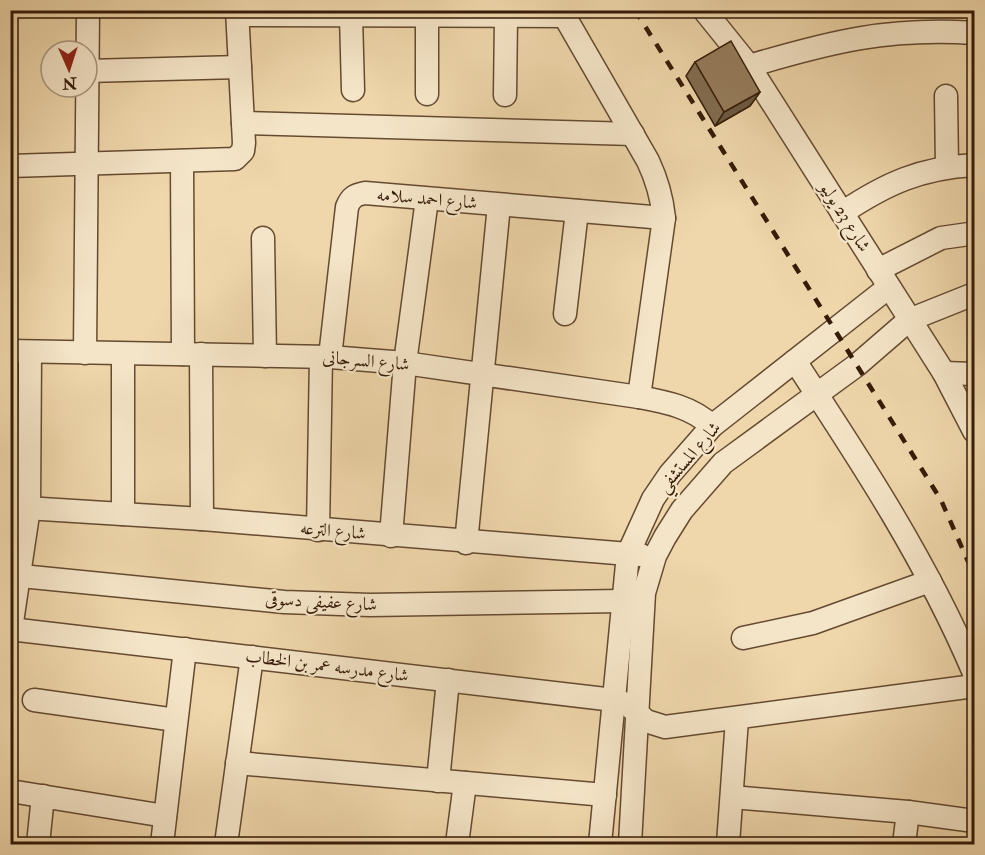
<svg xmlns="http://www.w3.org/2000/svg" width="985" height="855" viewBox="0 0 985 855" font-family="'IM FELL Double Pica',Amiri,serif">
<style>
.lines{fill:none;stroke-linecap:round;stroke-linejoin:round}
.minor-casing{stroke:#644a31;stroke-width:25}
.minor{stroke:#f5e5c8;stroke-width:22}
.rail{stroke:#351b08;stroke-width:4.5;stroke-dasharray:10 10;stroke-linecap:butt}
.wall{fill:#816c50;stroke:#351b08;stroke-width:1.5}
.shaded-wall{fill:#695841;stroke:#351b08;stroke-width:1.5}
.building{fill:#967d5d;stroke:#351b08;stroke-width:1.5}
.labels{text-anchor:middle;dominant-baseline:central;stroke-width:4.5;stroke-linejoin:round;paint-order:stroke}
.street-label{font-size:18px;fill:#351b08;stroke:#f5e5c8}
</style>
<rect width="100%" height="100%" fill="#efd7ab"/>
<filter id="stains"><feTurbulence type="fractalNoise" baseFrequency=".00333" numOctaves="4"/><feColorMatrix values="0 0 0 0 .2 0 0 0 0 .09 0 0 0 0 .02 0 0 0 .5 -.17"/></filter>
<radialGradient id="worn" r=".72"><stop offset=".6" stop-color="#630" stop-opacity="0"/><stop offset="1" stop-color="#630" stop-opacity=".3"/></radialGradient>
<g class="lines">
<defs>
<g id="minor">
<path d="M561,10l87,151c9,19 14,37 16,57l-25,179"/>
<path d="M704,10l45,56 195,307 30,58"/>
<path d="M237,15l327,1"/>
<path d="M351,16l2,74"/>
<path d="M427,17v77"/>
<path d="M749,66c81,-24 140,-39 225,-33"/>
<path d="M87,71l153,-4"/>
<path d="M505,95l1,-77"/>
<path d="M946,96l1,71"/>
<path d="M243,123l390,11"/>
<path d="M182,161l1,193"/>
<path d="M10,166l225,-7 8,-8 1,-8 -7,-133"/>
<path d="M842,213c45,-30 79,-45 132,-48"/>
<path d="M263,238l2,118"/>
<path d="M878,270l63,-32 28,-4"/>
<path d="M565,314l12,-103"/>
<path d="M10,351l320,6 75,6 234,34c27,5 53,10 73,29"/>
<path d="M85,353l3,-343"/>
<path d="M201,354l1,165"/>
<path d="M330,357l17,-150c4,-10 8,-12 18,-14l299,25"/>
<path d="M795,361c67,102 131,199 179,312"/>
<path d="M944,373l30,1"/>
<path d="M10,507l192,12 439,36"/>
<path d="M123,514v-159"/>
<path d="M318,530l3,-173"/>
<path d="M391,536l14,-173 22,-164"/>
<path d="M466,543l33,-338"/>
<path d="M21,576l263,26 86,3 252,-4"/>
<path d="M10,629l604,71 13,4 19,17 19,6 309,-41"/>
<path d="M11,629l18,-121 1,-155"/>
<path d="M743,638l70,-15 117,-42"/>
<path d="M34,700l142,20"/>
<path d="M237,763l368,32"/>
<path d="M438,781l10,-101"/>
<path d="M10,791l155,25"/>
<path d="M732,797l176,15 66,9"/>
<path d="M38,844l5,-48"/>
<path d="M162,844l23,-195"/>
<path d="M226,844l26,-187"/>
<path d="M457,844l8,-61"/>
<path d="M600,844l28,-290 25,-55 17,-25 42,-48 177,-139"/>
<path d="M630,844l14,-251 11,-37 10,-19 17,-27 41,-47 134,-98 52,-45 65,-26"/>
<path d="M728,844l9,-125"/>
<path d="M904,844l4,-32"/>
</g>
</defs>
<!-- minor casing -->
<use href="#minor" class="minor-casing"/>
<!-- minor -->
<use href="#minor" class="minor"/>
<!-- rail -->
<path class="rail" d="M635,10l306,490 33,75"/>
</g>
<!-- wall -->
<path class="wall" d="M695,62l65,30 -10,14 -35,20 -29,-50z"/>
<!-- shaded-wall -->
<path class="shaded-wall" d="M760,92l-10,14 -35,20 9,-14z"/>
<!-- building -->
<path class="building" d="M731,41l29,51 -36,20 -29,-50z"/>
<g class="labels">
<!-- street labels -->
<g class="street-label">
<text transform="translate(427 199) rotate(5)">شارع احمد سلامه</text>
<text transform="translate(845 217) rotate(58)">شارع 23 يوليو</text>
<text transform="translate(366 361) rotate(5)">شارع السرجانى</text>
<text transform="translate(689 457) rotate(-49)">شارع المستشفي</text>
<text transform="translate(333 531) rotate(5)">شارع الترعه</text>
<text transform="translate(321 602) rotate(3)">شارع عفيفى دسوقى</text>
<text transform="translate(327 666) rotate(7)">شارع مدرسه عمر بن الخطاب</text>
</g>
</g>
<!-- margin -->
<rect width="985" height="855" fill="none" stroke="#efd7ab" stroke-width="36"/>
<rect x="12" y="12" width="961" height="831" fill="none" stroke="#351b08" stroke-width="3"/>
<rect x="18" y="18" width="949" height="819" fill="none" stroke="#351b08" stroke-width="1.5"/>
<!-- north arrow -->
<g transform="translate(69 69) rotate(177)"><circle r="28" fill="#f5e5c8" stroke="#a8947b" stroke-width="1.5"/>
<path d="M0-4.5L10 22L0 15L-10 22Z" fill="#8f2418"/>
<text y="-9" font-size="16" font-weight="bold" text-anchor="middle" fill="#351b08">N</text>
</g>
<rect width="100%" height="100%" filter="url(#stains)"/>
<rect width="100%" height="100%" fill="url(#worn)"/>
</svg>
